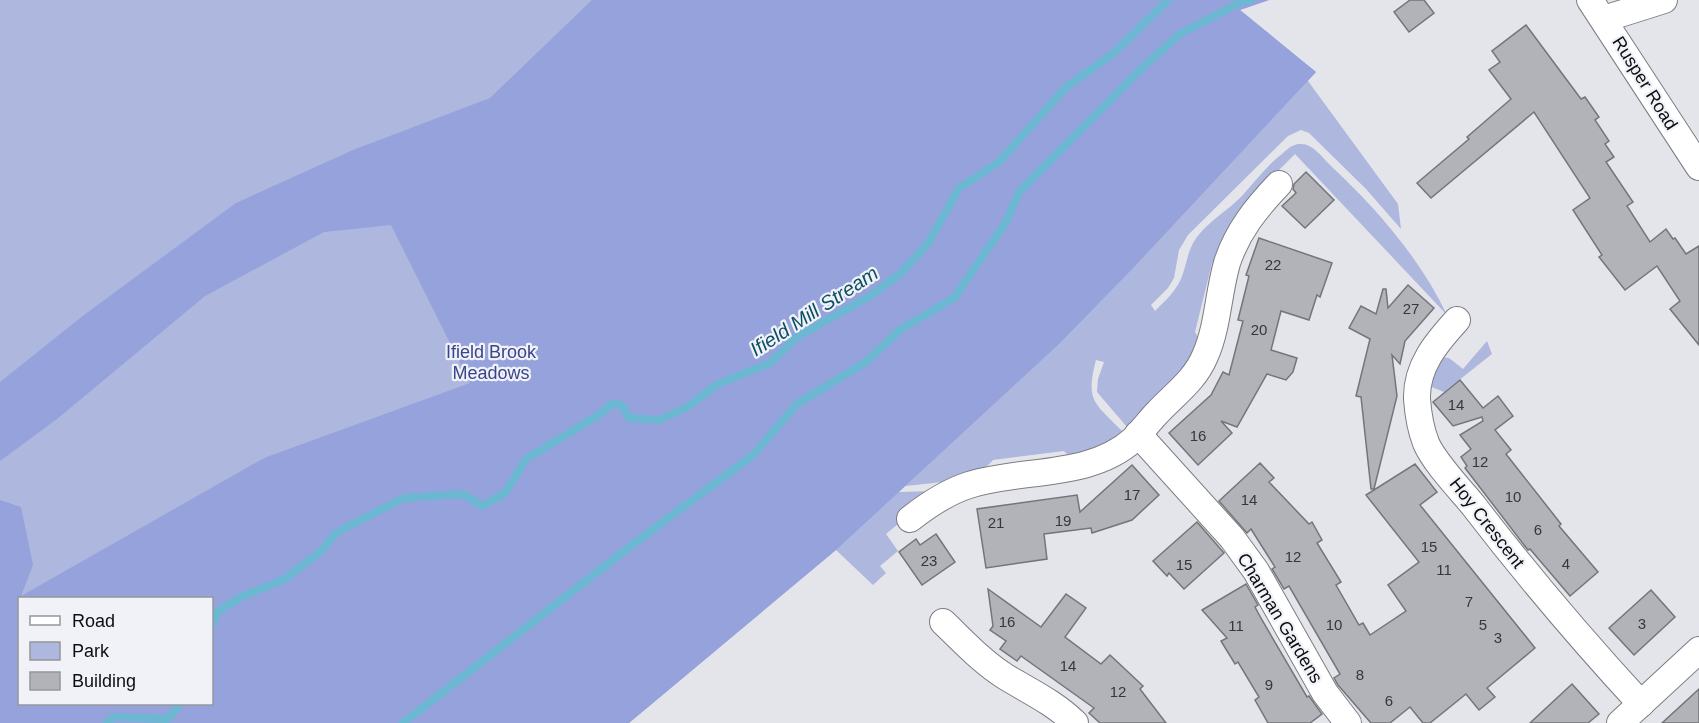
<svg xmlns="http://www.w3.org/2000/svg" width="1699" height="723" viewBox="0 0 1699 723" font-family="Arial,sans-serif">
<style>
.green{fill:#aeb7dd;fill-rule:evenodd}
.forest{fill:#95a2dc;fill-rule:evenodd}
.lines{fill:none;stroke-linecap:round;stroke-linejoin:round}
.stream{stroke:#6cb8d3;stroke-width:8}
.building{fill:#b1b3b9;stroke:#73757a;stroke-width:1.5}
.minor-casing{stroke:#7b7d82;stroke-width:28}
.minor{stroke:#fff;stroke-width:26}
.labels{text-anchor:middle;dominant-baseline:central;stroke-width:4.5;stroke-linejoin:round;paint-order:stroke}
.number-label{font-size:15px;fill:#36373a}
.street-label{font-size:18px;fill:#0d0e10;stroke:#f0f2f8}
.park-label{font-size:18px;fill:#3b458b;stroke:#f0f2f8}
.water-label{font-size:20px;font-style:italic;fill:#0c4f62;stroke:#f0f2f8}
</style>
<rect width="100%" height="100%" fill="#e3e5eb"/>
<!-- green -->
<g class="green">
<path d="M0,0h1269l-29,10 76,62 -8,9 90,123 3,25 -35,-40 -57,-56 -8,-3 -13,6 -100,99 -9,15 -5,28 -6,10 -17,17 4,6c10,-10 20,-19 26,-32 6,-14 6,-29 16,-42 12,-16 30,-26 44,-40 13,-14 25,-31 41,-43 5,-5 12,-11 19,-10 12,0 22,14 29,21 46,43 90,93 117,150l-152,-161 -44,44 -30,57 -9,8 -17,69 5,9 -23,39 -50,47 -30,-35 1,-13 6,-17 -8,-2c-11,42 -1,43 26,71l-21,16 -30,11 -7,-7 -71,9c-18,22 -61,23 -88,26l-6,6 34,-1 -29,28 -18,15 12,17 -18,15 6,7 -13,12 -37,-35 -207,173h-629zM20,598h192v106h-192z"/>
<path d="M1487,341l5,13 -48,38 -15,-6 11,-29 9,1 14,11z"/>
</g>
<!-- forest -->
<path class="forest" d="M592,0h677l-29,10 76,62 -181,194 -75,77 -224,207 -207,173h-629v-223l21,7 12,58 -12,31 243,-138 206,-75 -79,-158 -67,7 -119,64 -148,123 -57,42v-79l84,-67 152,-112 117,-53 137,-52zM20,598h192v106h-192z"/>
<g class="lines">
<!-- stream -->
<g class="stream">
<path d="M212,626l5,-14 24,-15 44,-18 36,-28 16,-19 67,-34 59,-4 19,12 23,-13 21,-34 74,-45 11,-10 11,1 7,13 30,2 30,-14 27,-21 54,-22 27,-26 73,-41 30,-22 29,-32 30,-54 40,-26 66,-74 49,-35 54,-53"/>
<path d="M107,723l6,-6 55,2 12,-15"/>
<path d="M403,723l229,-178 121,-90 44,-51 69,-42 35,-33 53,-31 52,-76 13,-30 123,-124 38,-34 61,-32 10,-2"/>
</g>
</g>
<!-- building -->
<g class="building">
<path d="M1410,0h14l10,13 -25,19 -15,-20z"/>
<path d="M1526,25l55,74 4,-2 14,20 -4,3 14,21 -4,3 9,13 -8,5 27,40 -6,4 23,36 16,-13 7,10 2,-1 11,16 13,-8v99l-29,-36 10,-8 -23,-35 -32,24 -26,-33 3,-2 -29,-45 17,-12 -56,-86 -103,86 -14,-15 52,-44 -2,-2 44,-38 -22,-29 11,-8 -8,-11z"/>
<path d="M1306,172l28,28 -29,28 -23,-22 14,-13 -3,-4 1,-5z"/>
<path d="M1259,238l73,25 -12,34 -3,-2 -8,25 -28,-9 -10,39 26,8 -4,14 -7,8 -19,-6 -30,53 -16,-6 11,12 -34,32 -29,-32 42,-38 12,-23 6,3 14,-54 -5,-1 11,-44 -3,-1z"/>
<path d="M1408,285l26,23 -29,33 -5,23 -8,-9 5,41 -23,93h-3l-10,-92 -5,-1 14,-57 -21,-11 12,-22 15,8 7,-25h3l2,19z"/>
<path d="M1460,380l23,28 15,-12 15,20 -18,14 16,20 -5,4 55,70 -2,2 39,46 -28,24 -40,-47 -2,1 -63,-82 2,-2 -6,-9 10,-8 -11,-14 23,-14 -1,-4 -29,9 -20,-24z"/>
<path d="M1260,463l14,15 -5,4 40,42 3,-2 10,18 -5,3 24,39 -5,3 23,40 4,-2 7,12 36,-24 -18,-26 31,-23 -53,-67 49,-31 22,28 -17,13 115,143 -48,40 8,9 -16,13 -13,-16 -36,29h-7l-13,-16 -20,16h-19l-33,-38 -4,-7 6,-4 -51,-88 -5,3 -12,-20 3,-2 -24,-38 -4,4 -28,-32z"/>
<path d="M1132,465l27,30 -27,25 -40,13 -1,-5 -47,6 3,25 -61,9 -9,-59 100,-14 3,17z"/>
<path d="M1197,522l27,31 -40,36 -15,-16 -2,3 -14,-15z"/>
<path d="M936,534l19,28 -33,23 -23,-33 17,-13 4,6z"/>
<path d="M1246,584l12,21 -3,2 7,13 45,77 2,-1 13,18 -12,9h-42l-13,-23 4,-3 -21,-35 -3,2 -14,-23 6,-3 -25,-28z"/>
<path d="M988,589l53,38 25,-33 20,14 -21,29 36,27 9,-9 33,31 -3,3 26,34h-66l-11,-10 5,-5 -73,-52 -4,5 -17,-12 6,-8 -16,-11 3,-4z"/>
<path d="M1651,590l24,27 -41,38 -25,-27z"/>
<path d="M1572,684l27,30 -11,9h-58z"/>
<path d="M1699,689v34h-37z"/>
</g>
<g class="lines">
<defs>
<g id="minor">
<path d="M1590,0l109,167"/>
<path d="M1604,19l60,-19"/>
<path d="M1457,320c-20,22 -41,46 -40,79 1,14 4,31 9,44 8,19 33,45 47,62 53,69 109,135 168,199"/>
<path d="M1138,434l94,104 24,33 69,122 23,30"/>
<path d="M910,519c19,-15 37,-27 59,-34 54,-17 121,-6 165,-46 9,-9 16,-19 24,-27 17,-18 37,-32 47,-56 13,-29 13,-62 22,-93 10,-31 29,-55 52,-79"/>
<path d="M943,622c20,19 39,40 63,55 23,14 49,26 69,46"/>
<path d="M1620,723l79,-73"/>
</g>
</defs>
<!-- minor casing -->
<use href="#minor" class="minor-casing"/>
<!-- minor -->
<use href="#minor" class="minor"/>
</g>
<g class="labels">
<!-- number labels -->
<g class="number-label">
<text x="1273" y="264">22</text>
<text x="1411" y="308">27</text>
<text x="1259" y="329">20</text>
<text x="1456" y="404">14</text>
<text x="1198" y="435">16</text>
<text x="1480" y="461">12</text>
<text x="1132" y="494">17</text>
<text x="1513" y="496">10</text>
<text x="1249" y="499">14</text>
<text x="1063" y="520">19</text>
<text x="996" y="522">21</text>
<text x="1538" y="529">6</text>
<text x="1429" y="546">15</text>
<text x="1293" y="556">12</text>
<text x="929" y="560">23</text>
<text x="1566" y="563">4</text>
<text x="1184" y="564">15</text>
<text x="1444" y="569">11</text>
<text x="1469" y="601">7</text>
<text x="1007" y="621">16</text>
<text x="1642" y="623">3</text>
<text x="1334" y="624">10</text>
<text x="1483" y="624">5</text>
<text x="1236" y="625">11</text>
<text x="1498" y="637">3</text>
<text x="1068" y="665">14</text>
<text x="1360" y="674">8</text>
<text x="1269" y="684">9</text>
<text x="1118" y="691">12</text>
<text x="1389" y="700">6</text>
</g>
<!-- street labels -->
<g class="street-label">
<text transform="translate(1645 83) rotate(58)">Rusper Road</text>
<text transform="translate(1487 523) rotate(52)">Hoy Crescent</text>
<text transform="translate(1280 618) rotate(59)">Charman Gardens</text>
</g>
<!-- park labels -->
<g class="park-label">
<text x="491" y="352">Ifield Brook<tspan x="491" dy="21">Meadows</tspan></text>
</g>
<!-- water labels -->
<g class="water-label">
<text transform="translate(814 311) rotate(-33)">Ifield Mill Stream</text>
</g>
</g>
<!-- legend -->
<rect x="18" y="597" width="195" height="108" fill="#f0f2f8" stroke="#95979b" stroke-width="1.5"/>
<rect x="30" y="616" width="30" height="9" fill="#ffffff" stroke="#95979b" stroke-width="1.5"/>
<text x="72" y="627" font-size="18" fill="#0d0e10">Road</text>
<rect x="30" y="642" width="30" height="18" fill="#aeb7dd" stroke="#95979b" stroke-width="1.5"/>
<text x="72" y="657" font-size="18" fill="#0d0e10">Park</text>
<rect x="30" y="672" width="30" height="18" fill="#b1b3b9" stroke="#95979b" stroke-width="1.5"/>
<text x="72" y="687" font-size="18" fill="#0d0e10">Building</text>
</svg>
